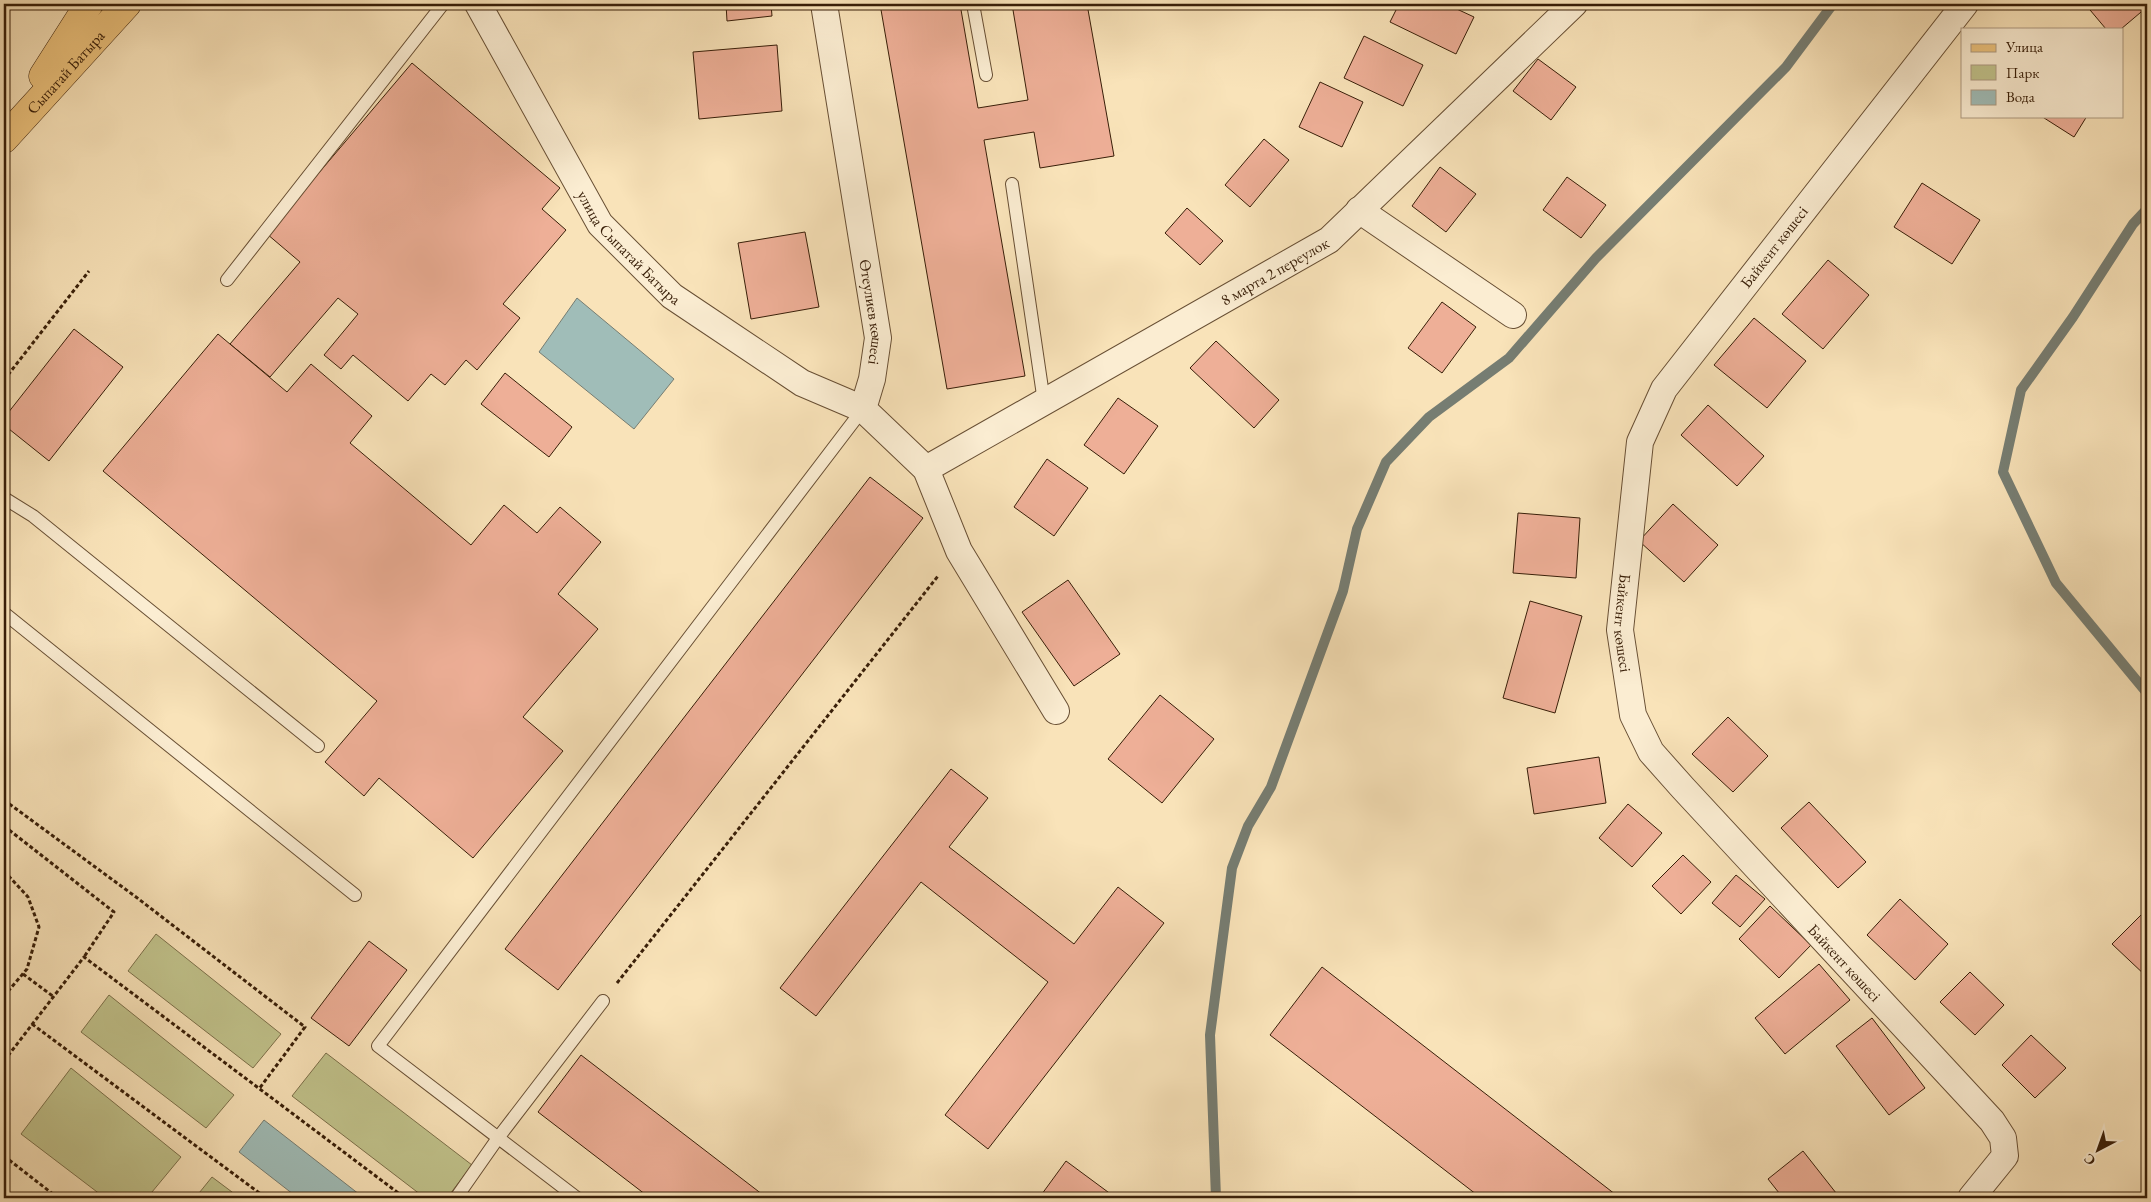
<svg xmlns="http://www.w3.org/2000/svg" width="2151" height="1202" viewBox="0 0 2151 1202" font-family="'EB Garamond',serif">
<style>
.green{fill:#c1c38c;stroke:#7c704a}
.water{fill:#a0bdb8;stroke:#767d72}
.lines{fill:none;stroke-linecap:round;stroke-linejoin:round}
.stream{stroke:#767d72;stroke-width:10}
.building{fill:#eeaf97;stroke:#381e08}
.service-casing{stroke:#684f34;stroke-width:14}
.minor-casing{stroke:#684f34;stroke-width:28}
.primary-casing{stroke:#381e08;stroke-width:29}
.path{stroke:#381e08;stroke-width:3;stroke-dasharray:4 2.5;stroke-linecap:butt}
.service{stroke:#fbedd2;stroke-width:12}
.minor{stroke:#fbedd2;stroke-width:26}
.primary{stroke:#ecc27c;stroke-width:28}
.labels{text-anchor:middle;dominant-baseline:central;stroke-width:5;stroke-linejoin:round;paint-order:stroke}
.street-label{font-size:16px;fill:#381e08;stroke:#fbedd2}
</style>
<rect width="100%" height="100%" fill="#f9e3b9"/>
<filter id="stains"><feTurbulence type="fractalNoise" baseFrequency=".004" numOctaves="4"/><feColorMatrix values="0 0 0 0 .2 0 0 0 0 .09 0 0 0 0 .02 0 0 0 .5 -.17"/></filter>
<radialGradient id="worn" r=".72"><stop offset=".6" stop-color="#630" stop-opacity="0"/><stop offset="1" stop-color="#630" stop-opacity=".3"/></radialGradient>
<!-- green -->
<g class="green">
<path d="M156,934l125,100 -28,34 -125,-97z"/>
<path d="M109,995l125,100 -28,33 -125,-96z"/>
<path d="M326,1053l146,112 -25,33h-22l-133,-102z"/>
<path d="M71,1068l110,89 -34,41h-42l-84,-64z"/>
<path d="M212,1177l28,21h-45z"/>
</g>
<!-- water -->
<g class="water">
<path d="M577,298l97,81 -40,50 -95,-77z"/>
<path d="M264,1120l100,78h-66l-59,-46z"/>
</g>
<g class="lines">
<!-- stream -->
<g class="stream">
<path d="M2147,209l-14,15 -60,93 -52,73 -18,82 53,111 91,110"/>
<path d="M1216,1198l-6,-163 22,-167 16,-42 23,-39 72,-196 14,-62 29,-67 43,-45 80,-59 87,-100 190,-191 47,-63"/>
</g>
</g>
<!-- building -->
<g class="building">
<path d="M726,4h45l1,12 -45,5z"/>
<path d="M880,4h80l18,104 50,-8 -16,-96h75l27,152 -74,12 -6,-36 -50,8 41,236 -78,13z"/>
<path d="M1399,4h47l28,13 -18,37 -66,-32z"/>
<path d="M2085,4h62v3l-26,22h-15z"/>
<path d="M1364,36l59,29 -20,41 -59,-28z"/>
<path d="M777,45l5,66 -83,8 -6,-67z"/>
<path d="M1538,59l38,28 -25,33 -38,-29z"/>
<path d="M412,63l148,125 -18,21 24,21 -63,74 17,14 -43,52 -11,-10 -21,25 -14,-11 -23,27 -55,-46 -12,14 -17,-14 34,-41 -20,-16 -68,79 -40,-33 70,-82 -33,-28z"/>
<path d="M1320,82l43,20 -21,45 -43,-20z"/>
<path d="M2041,116h46l-13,21z"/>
<path d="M1264,139l25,21 -39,47 -25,-22z"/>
<path d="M1440,167l36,27 -30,38 -34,-26z"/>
<path d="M1567,177l39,28 -25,33 -38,-28z"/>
<path d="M1922,183l58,37 -28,44 -58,-37z"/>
<path d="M1187,208l36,33 -23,24 -35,-32z"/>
<path d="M805,232l14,75 -68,12 -13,-76z"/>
<path d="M1828,260l41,35 -46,54 -41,-35z"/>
<path d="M1442,302l34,25 -34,46 -34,-25z"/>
<path d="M1754,318l52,43 -39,47 -53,-43z"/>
<path d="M74,329l49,38 -74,94 -45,-36v-7z"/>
<path d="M218,334l69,58 24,-28 61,52 -22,27 121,102 33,-40 33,28 23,-26 41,35 -43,52 40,35 -75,88 40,34 -90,107 -94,-80 -15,18 -39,-34 52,-61 -274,-230z"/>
<path d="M1216,341l63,59 -25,28 -64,-60z"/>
<path d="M505,373l67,54 -23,30 -68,-53z"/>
<path d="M1118,398l40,28 -34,48 -40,-29z"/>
<path d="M1708,405l56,51 -27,30 -56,-51z"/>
<path d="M1047,459l41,29 -34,48 -40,-29z"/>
<path d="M870,477l53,41 -365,472 -53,-41z"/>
<path d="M1673,504l45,41 -34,37 -45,-41z"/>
<path d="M1518,513l62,5 -4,60 -63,-5z"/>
<path d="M1068,580l52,74 -46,32 -52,-74z"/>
<path d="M1530,601l52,15 -27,97 -52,-15z"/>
<path d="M1160,695l54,44 -52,64 -54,-44z"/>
<path d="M1728,717l40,39 -35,36 -41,-38z"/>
<path d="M1599,757l7,46 -72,11 -7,-46z"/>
<path d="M951,769l37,29 -39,49 125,97 44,-57 46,36 -176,226 -43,-34 103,-133 -127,-100 -105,134 -36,-28z"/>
<path d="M1809,802l57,60 -28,26 -57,-60z"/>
<path d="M1628,804l34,29 -30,34 -33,-29z"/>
<path d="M1683,855l28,27 -30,32 -29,-28z"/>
<path d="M1736,875l29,24 -25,28 -28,-24z"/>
<path d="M1900,899l48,45 -33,36 -48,-45z"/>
<path d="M1770,906l41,39 -32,33 -40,-39z"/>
<path d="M2143,913l4,5v59l-35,-33z"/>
<path d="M369,941l38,29 -58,76 -38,-28z"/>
<path d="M1819,964l31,36 -65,54 -30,-36z"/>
<path d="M1322,967l298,231h-139l-211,-163z"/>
<path d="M1970,972l34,33 -29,30 -35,-33z"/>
<path d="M1872,1018l53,70 -36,27 -53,-69z"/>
<path d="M2031,1035l35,33 -31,30 -33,-33z"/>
<path d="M581,1055l186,143h-117l-112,-86z"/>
<path d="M1803,1151l37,47h-57l-15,-19z"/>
<path d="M1066,1161l46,34 -2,3h-71z"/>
</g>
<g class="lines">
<defs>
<g id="service">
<path d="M973,4l13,71"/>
<path d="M1012,184l32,218"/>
<path d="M227,280l216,-276"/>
<path d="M4,498l29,18 285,230"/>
<path d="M4,613l351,282"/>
<path d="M456,1198l42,-60 105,-137"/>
<path d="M577,1198l-199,-152 485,-637"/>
</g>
<g id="minor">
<path id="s1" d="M478,4l122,220 72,72 130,87 61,26"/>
<path id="s2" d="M824,4l54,334 -6,41 -9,30 63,60 33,82 97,160"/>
<path id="s3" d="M1965,4l-301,385 -24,53 -20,188 13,85 18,37 32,36 309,333 11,17 2,18 -34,42"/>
<path d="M1359,210l154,105"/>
<path id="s4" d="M926,469l403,-229 245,-236"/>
</g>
<g id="primary">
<path d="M43,76l46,-72"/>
<path id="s5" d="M4,139l123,-135"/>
</g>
</defs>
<!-- service casing -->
<use href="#service" class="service-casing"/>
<!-- minor casing -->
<use href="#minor" class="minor-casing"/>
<!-- primary casing -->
<use href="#primary" class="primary-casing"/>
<!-- path -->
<g class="path">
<path d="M4,380l85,-109"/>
<path d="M4,800l132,97 169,130 -46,62"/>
<path d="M4,826l110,86 -30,45"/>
<path d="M4,871l24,26 11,30 -12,42 -23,27"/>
<path d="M23,974l31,23"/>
<path d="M617,983l321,-407"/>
<path d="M32,1024l234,174"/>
<path d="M4,1061l80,-104 321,241"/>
<path d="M4,1156l54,42"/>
</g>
<!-- service -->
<use href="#service" class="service"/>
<!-- minor -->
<use href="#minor" class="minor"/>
<!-- primary -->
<use href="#primary" class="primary"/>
</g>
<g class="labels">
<!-- street labels -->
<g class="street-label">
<text stroke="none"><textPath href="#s5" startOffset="91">Сыпатай Батыра</textPath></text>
<text stroke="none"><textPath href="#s1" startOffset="288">улица Сыпатай Батыра</textPath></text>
<text transform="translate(1774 247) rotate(-52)">Байкент көшесі</text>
<text stroke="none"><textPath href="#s4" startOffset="401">8 марта 2 переулок</textPath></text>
<text stroke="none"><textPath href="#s2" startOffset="312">Өтеулиев көшесі</textPath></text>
<text stroke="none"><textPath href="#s3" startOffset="729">Байкент көшесі</textPath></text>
<text stroke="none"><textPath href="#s3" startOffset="1149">Байкент көшесі</textPath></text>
</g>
</g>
<!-- margin -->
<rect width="2151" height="1202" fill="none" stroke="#f9e3b9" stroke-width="20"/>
<rect x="5" y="5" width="2141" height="1192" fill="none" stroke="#381e08" stroke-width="2.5"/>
<rect x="10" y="10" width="2131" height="1182" fill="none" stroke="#381e08"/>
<!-- legend -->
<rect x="1961" y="28" width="162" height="90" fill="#fbedd2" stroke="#ad9a81"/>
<rect x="1971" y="44" width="25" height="8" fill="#ecc27c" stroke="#ad9a81"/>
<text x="2006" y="52" font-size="15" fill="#381e08">Улица</text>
<rect x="1971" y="65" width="25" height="15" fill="#c1c38c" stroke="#ad9a81"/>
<text x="2006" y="78" font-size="15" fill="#381e08">Парк</text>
<rect x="1971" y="90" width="25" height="15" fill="#a0bdb8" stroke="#ad9a81"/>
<text x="2006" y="102" font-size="15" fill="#381e08">Вода</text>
<!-- north arrow -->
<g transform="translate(2098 1150) rotate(221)" stroke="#fbedd2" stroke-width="4" paint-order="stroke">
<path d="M0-4L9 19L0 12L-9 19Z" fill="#381e08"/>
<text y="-8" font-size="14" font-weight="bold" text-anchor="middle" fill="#381e08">С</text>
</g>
<rect width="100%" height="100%" filter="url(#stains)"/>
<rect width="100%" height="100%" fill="url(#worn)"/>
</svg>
